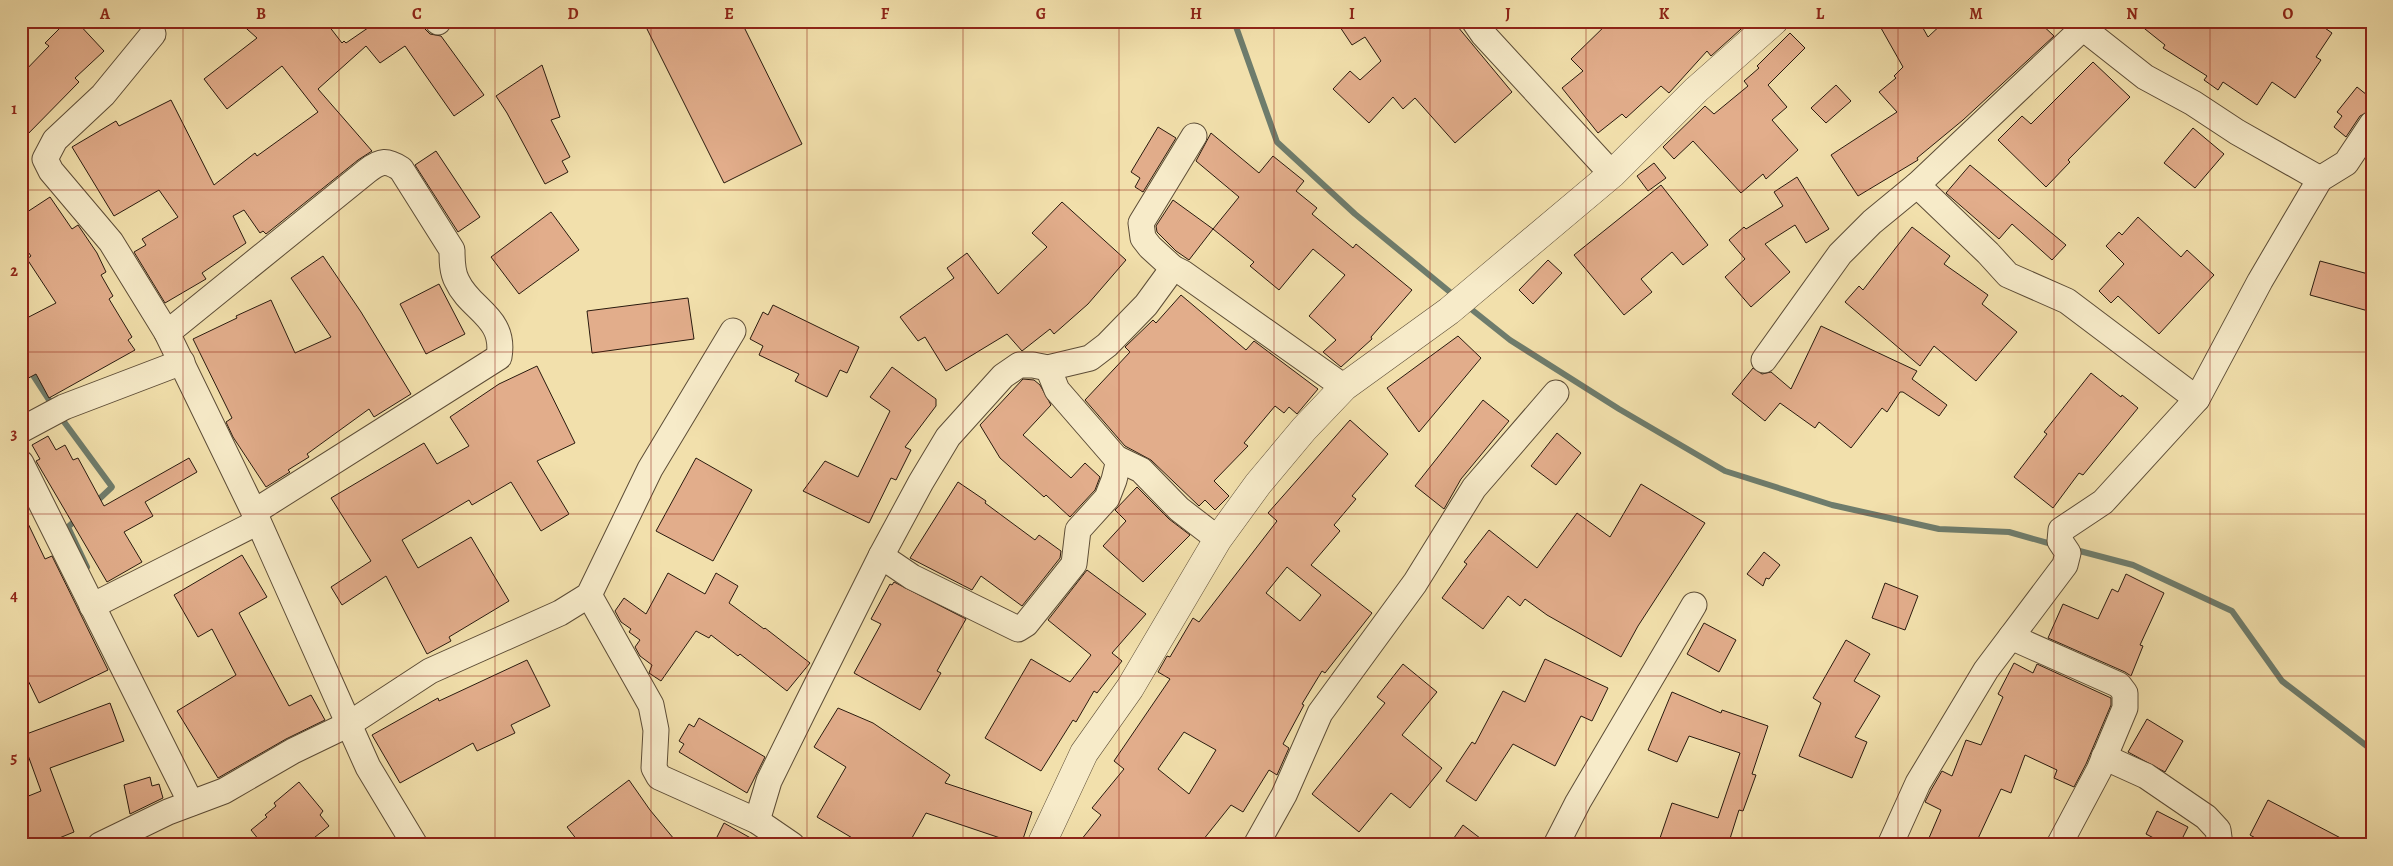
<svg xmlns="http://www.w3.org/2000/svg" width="2393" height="866" viewBox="0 0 2393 866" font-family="Alegreya,serif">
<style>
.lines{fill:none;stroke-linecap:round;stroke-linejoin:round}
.stream{stroke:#6e7c6c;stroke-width:6}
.building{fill:#e2ad8b;stroke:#2a1b0f;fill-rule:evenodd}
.minor-casing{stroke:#5c4c36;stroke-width:27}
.tertiary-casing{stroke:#5c4c36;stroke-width:29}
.minor{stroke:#f7ebc9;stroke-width:25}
.tertiary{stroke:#f7ebc9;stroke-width:28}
.grid{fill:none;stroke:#8f2418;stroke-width:1;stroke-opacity:0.55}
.neatline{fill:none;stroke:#8f2418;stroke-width:2}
.grid-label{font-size:16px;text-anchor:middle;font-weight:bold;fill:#8f2418}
</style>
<rect width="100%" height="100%" fill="#f2e0ac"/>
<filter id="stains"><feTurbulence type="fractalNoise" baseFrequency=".004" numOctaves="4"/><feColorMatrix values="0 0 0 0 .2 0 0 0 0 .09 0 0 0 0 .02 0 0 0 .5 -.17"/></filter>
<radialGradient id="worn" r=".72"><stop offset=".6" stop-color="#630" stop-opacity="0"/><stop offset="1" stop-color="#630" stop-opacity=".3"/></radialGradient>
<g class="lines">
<!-- stream -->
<g class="stream">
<path d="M1234,21l43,121 78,72 101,83"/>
<path d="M21,29l11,-8"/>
<path d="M1466,305l44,35 109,69 106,62 107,34 107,24 70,3 46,13"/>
<path d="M29,369l24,37"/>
<path d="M59,415l53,72 -17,16"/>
<path d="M78,518l-10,9 19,40"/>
<path d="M2072,549l61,16 99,46 50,70 90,69"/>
</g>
</g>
<!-- building -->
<g class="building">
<path d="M67,21h9l28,30 -29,27 4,4 -58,59v-66l28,-29 -4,-3z"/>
<path d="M238,21h87l17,22 2,-2 2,2 32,-22h46l1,8 5,5 11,2 43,59 -30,21 -49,-70 -25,17 -14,-17 -48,43 54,62 -14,9 -92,74 -3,-3 -3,2 -16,-23 -11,6 13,27 -44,30 4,6 -41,24 -31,-51 12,-7 -4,-6 36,-22 -19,-27 -45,26 -42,-69 44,-26 3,5 52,-26 43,85 41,-32 2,3 61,-44 -36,-46 -55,43 -23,-30 53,-41z"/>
<path d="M643,21h98l61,123 -78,39z"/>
<path d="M1336,21h117l59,71 -57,51 -40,-45 -12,11 -10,-12 -24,26 -36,-34 17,-18 10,9 21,-19 -16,-24 -13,8z"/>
<path d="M1610,21h140l-39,35 -4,-5 -38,42 -8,-7 -35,32 -4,-4 -24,19 -36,-45 21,-17 -12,-12z"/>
<path d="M1877,21h42l9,16 17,-16h93l16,15 -91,84 -46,38 1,2 -60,36 -27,-41 66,-43 -18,-20 17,-14 -2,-2 9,-9z"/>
<path d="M2135,21h180l17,12 -16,24 5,3 -26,38 -23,-16 -15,23 -34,-23 -5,8 -14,-10 3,-4 -44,-28 2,-3z"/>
<path d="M1790,33l15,15 -37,37 19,22 -15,13 26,30 -32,29 -3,-5 -22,19 -48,-52 -19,18 -11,-12 42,-41 9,8 34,-28 -4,-5 15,-13 -2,-2z"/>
<path d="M2093,62l37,35 -62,63 2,2 -24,25 -48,-47 24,-24 9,8z"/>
<path d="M542,65l18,52 -9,3 19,37 -8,4 6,11 -23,12 -38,-71 -11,-17z"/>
<path d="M1836,85l15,16 -25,22 -15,-15z"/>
<path d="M2357,87l15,12v11l-12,6 -14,21 -12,-10 8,-11 -5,-4z"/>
<path d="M1158,127l18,11 -33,54 -8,-5 5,-9 -9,-6z"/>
<path d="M2193,128l31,26 -29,34 -31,-25z"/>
<path d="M1211,133l48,40 14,-17 31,25 -8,10 21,17 -5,6 41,34 3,-4 56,46 -41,47 1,2 -31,28 -18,-15 13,-12 -27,-24 36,-41 -32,-26 -34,41 -29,-24 4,-4 -41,-33 26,-32 -43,-36z"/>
<path d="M436,151l44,66 -22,15 -43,-67z"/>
<path d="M1654,163l12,15 -18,13 -11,-15z"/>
<path d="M1970,165l96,80 -14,15 -40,-36 -13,15 -53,-46z"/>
<path d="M1797,177l32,52 -23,14 -11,-18 -30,19 25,28 -39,35 -26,-30 20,-18 -16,-19 15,-13 2,2 37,-23 -9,-14z"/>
<path d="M1661,185l47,60 -25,20 -11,-13 -31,27 11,13 -28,23 -50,-60z"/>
<path d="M50,197l22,32 6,-4 19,28 9,19 -5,3 12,21 -4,3 23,38 -4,3 7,10 -86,48 -13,-24 -15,8v-61l35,-18 -29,-44 4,-3 -10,-14v-26z"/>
<path d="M1173,200l40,29 -24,31 -13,-9 -19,-19 -1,-6z"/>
<path d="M1062,202l64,58 -38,44 -34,30 -4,-5 -28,22 -15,-17 -61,37 -21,-34 -7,4 -18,-24 54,-39 -7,-10 20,-15 31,41 49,-47 -15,-14z"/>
<path d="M551,212l28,38 -60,44 -28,-37z"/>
<path d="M2138,217l43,40 6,-7 27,25 -55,59 -41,-38 -7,7 -12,-12 25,-27 -18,-18 13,-14 3,3z"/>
<path d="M1912,227l38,29 -6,8 44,31 -6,9 35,28 -41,49 -42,-35 -14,20 -75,-64 14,-16 4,4z"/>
<path d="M323,256l38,56 50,82 -37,23 -5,-8 -62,45 2,3 -21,13 2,2 -24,15 -33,-50 -7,-15 6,-4 -39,-79 44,-21 -1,-2 35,-16 24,53 36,-16 -40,-59z"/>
<path d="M1548,260l14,13 -29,31 -14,-14z"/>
<path d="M2320,261l52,14v37l-62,-17z"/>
<path d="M439,284l26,50 -39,20 -26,-50z"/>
<path d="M1181,295l65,55 8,-9 64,48 -21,25 -8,-7 -5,6 -9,-7 -31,37 4,3 -34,35 15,15 -14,14 -10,-10 -6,6 -48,-46 -26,-14 -40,-46 45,-48 -5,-5 28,-27 3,3z"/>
<path d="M688,298l6,41 -102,14 -5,-42z"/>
<path d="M773,305l86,42 -12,26 -7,-3 -13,27 -32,-16 4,-7 -40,-19 4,-9 -13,-7 13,-27 5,3z"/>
<path d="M1821,326l96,45 -5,8 35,26 -8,11 -36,-24h-3l-13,20 -5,-4 -31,40 -32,-26 -4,6 -35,-25 -15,18 -33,-27 21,-26 9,6 9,-2 20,17z"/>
<path d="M1458,336l23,22 -62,74 -32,-44z"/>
<path d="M537,366l38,77 -38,18 32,53 -28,17 -30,-49 -39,23 -3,-5 -67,40 16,28 53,-31 38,64 -60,36 2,4 -24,13 -41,-78 -44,29 -11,-18 40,-26 -40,-63 93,-55 13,21 32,-18 -19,-29 49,-33z"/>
<path d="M892,367l44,32v7l-31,41 6,3 -15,30 -5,-2 -22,45 -66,-32 22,-30 33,16 32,-66 -20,-14z"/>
<path d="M2091,373l30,24 1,-2 16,13 -55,67 -4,-2 -26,35 -39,-31 33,-43 -3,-2z"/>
<path d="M1023,379l11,1 6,5 11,20 -28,30 48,43 14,-15 15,14 -5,13 -25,27 -24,-22 -2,2 -44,-39 -20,-33z"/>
<path d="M1483,400l26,21 -48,58 -17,30 -29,-23z"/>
<path d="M1350,420l38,34 -36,42 4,3 -22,26 6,6 -29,34 61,48 -47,60 -3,-2 -20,33 2,1 -21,39 6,4 -12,27 -8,-5 -26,42 -12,-7 -32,40h-122l24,-30 -9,-7 32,-39 -10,-8 56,-82 -12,-7 9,-16 3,1 23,-39 6,4 78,-101 -9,-8zM1287,567l34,28 -21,26 -34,-28zM1184,732l32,18 -27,44 -31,-25z"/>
<path d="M1557,433l24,20 -25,32 -25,-19z"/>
<path d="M48,436l8,14 9,-5 8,15 5,-2 26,48 85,-48 8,14 -52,30 8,14 -29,16 18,30 -35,20 -71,-121 4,-2 -8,-14z"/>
<path d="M696,458l56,32 -39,71 -57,-30z"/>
<path d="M958,482l28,19 -1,2 50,37 4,-5 22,16 -1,7 -38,48 -41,-30 -9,14 -62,-32z"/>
<path d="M1641,484l64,39 -67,103 -17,31 -74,-42 -22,-16 -5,7 -12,-10 -25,33 -41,-31 25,-34 -3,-2 25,-32 48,38 40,-55 33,24z"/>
<path d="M1137,487l32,32 21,16 -47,47 -40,-36 23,-25 -11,-11z"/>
<path d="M21,509l24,50 7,-3 56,114 -69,33 -18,-37z"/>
<path d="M1764,552l16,13 -11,14 -3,-1 -3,8 -16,-12z"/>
<path d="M242,555l25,42 -28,16 50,93 22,-11 14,25 -39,19 -68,39 -41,-67 59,-36 -24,-46 -14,8 -24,-42z"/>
<path d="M1087,570l59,44 -34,39 10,8 -25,32 -3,-2 -18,31 -3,-2 -32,51 -56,-33 46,-79 39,23 21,-27 -43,-35z"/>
<path d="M668,573l37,21 11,-21 22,13 -9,17 35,26 1,-1 45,35 -23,28 -47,-37 -2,2 -27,-21 -2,3 -13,-7 -35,50 -12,-8 3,-8 -12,-9 -5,-9 5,-7 -11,-8 2,-3 -10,-7 -6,-11 9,-13 22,16z"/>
<path d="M2126,574l38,19 -24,52 3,1 -12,30 -6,-4 -77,-34 15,-34 35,15 14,-30 6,3z"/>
<path d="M894,582l72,37 -29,52 4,2 -21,37 -66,-37 27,-49 -10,-5 19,-35 2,1z"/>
<path d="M1885,583l33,13 -13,34 -33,-12z"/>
<path d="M1704,623l32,17 -17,32 -32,-18z"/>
<path d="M1846,640l24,14 -16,27 26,15 -25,41 12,5 -15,36 -53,-22 22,-53 -8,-5z"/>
<path d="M1545,659l63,29 -16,33 -11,-5 -26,50 -42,-22 -37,57 -30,-20 26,-39 3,2 28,-53 22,11z"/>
<path d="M527,660l23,46 -39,19 4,8 -38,18 -4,-8 -73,40 -28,-48 66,-37 1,3z"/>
<path d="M2014,663l19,10 4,-9 74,34v7l-25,59 -12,23 -20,-9 3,-8 -32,-15 -14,38 -10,-4 -26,56h-49l15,-35 -16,-8 6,-12 11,-19 10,5 14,-36 15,5 22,-48 -5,-3z"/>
<path d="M1403,664l34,28 -35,43 40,33 -32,40 -19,-15 -32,39 -47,-38 73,-91 -8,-6z"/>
<path d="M1672,692l49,21 1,-3 46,16 -16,48 4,1 -13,36 -4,-1 -11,35h-48l-20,-7 12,-35 46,15 22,-65 -51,-17 -12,26 -29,-12z"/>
<path d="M110,703l14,38 -74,27 24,64 -32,13h-21v-46l20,-8 -20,-55z"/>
<path d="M838,708l35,15 77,52 -5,8 87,29 -11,33 -95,-32 -18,32h-44l-47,-28 29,-50 -32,-20z"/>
<path d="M699,718l66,39 -18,36 -68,-41 5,-8 -5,-3 10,-17 5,3z"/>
<path d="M2147,719l36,22 -18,31 -37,-20z"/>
<path d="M150,777l2,9 7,-2 4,14 -33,16 -6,-29z"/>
<path d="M629,780l21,30 29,35h-98l-14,-18z"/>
<path d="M299,782l24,29 -3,4 9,11 -24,19h-42l-12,-15 16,-13 -2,-2 11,-9 -2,-3z"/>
<path d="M2268,800l86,45h-86l-18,-10z"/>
<path d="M2157,811l31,16 -9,18h-12l-21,-11z"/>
<path d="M724,823l39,22h-50z"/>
<path d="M1463,825l26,20h-40z"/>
</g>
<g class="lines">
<defs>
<g id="minor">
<path d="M438,21v1"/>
<path d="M1474,21l9,13 129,140"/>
<path d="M2074,21l71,56 48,26 44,29 83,47"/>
<path d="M153,34l-50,61 -48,45 -10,19 6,12 60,71 56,91 87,179 114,255 47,78"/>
<path d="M1194,136l-53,87 2,15 7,9 23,21 10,5 161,114"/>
<path d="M1917,185l71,68 20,22 59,26 130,98"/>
<path d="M167,333l200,-162c14,-11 20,-11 34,-2l51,81c0,10 0,22 5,31 13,29 49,36 42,76l-245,155"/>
<path d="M1764,360l76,-106 32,-32 45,-37 166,-157"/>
<path d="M1048,368l9,22 59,68 25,12 38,39 39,30"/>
<path d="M21,430l43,-23 118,-45"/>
<path d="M21,463l170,340"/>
<path d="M881,556l31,21 106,52 8,-5 48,-60 4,-34 29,-32 7,-18 4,-16 -2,-6"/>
<path d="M589,595l62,110 5,25 -2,38 5,9 98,44 35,24"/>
<path d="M92,606l166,-84"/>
<path d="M2011,637l108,48 6,8v15l-26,62 -40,75"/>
<path d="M2104,757l42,19 60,41 12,13 2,15"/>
<path d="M757,821l12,-40 35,-71 77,-154 40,-74 27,-45 55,-61 16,-11h14l15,3 42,-10 17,-13 39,-40 27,-37"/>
<path d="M100,845l68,-33 56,-21 69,-40 56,-27 81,-53 130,-58 29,-18 61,-126 83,-138"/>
<path d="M1256,845l28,-50 36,-82 95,-130 59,-95 82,-95"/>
<path d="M1556,845l22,-43 116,-197"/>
<path d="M1890,845l28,-62 68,-113 79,-105 3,-12 -8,-12 1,-11 42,-28 94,-103 63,-118 60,-102 26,-16 26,-39"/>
</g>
<path id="tertiary" d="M1041,845l43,-92 46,-65 88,-149 40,-55 46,-55 40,-42 105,-76 163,-137 84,-84 78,-69"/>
</defs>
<!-- minor casing -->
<use href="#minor" class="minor-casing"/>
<!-- tertiary casing -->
<use href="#tertiary" class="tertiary-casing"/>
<!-- minor -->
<use href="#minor" class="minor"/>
<!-- tertiary -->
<use href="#tertiary" class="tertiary"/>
</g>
<!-- grid -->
<path class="grid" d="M183,21v824M339,21v824M495,21v824M651,21v824M807,21v824M963,21v824M1119,21v824M1274,21v824M1430,21v824M1586,21v824M1742,21v824M1898,21v824M2054,21v824M2210,21v824M21,190h2351M21,352h2351M21,514h2351M21,676h2351"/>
<!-- margin -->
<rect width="2393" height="866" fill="none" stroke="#f2e0ac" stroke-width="55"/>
<rect x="28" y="28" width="2338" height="810" class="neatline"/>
<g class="grid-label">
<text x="105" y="19">A</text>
<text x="261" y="19">B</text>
<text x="417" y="19">C</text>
<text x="573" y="19">D</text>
<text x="729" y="19">E</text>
<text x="885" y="19">F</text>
<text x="1041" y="19">G</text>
<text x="1196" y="19">H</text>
<text x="1352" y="19">I</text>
<text x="1508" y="19">J</text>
<text x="1664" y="19">K</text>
<text x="1820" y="19">L</text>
<text x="1976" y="19">M</text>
<text x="2132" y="19">N</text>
<text x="2288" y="19">O</text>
<text x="14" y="114">1</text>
<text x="14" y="276">2</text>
<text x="14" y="439">3</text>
<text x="14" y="601">4</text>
<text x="14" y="763">5</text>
</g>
<rect width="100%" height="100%" filter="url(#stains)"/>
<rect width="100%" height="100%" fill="url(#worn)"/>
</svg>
